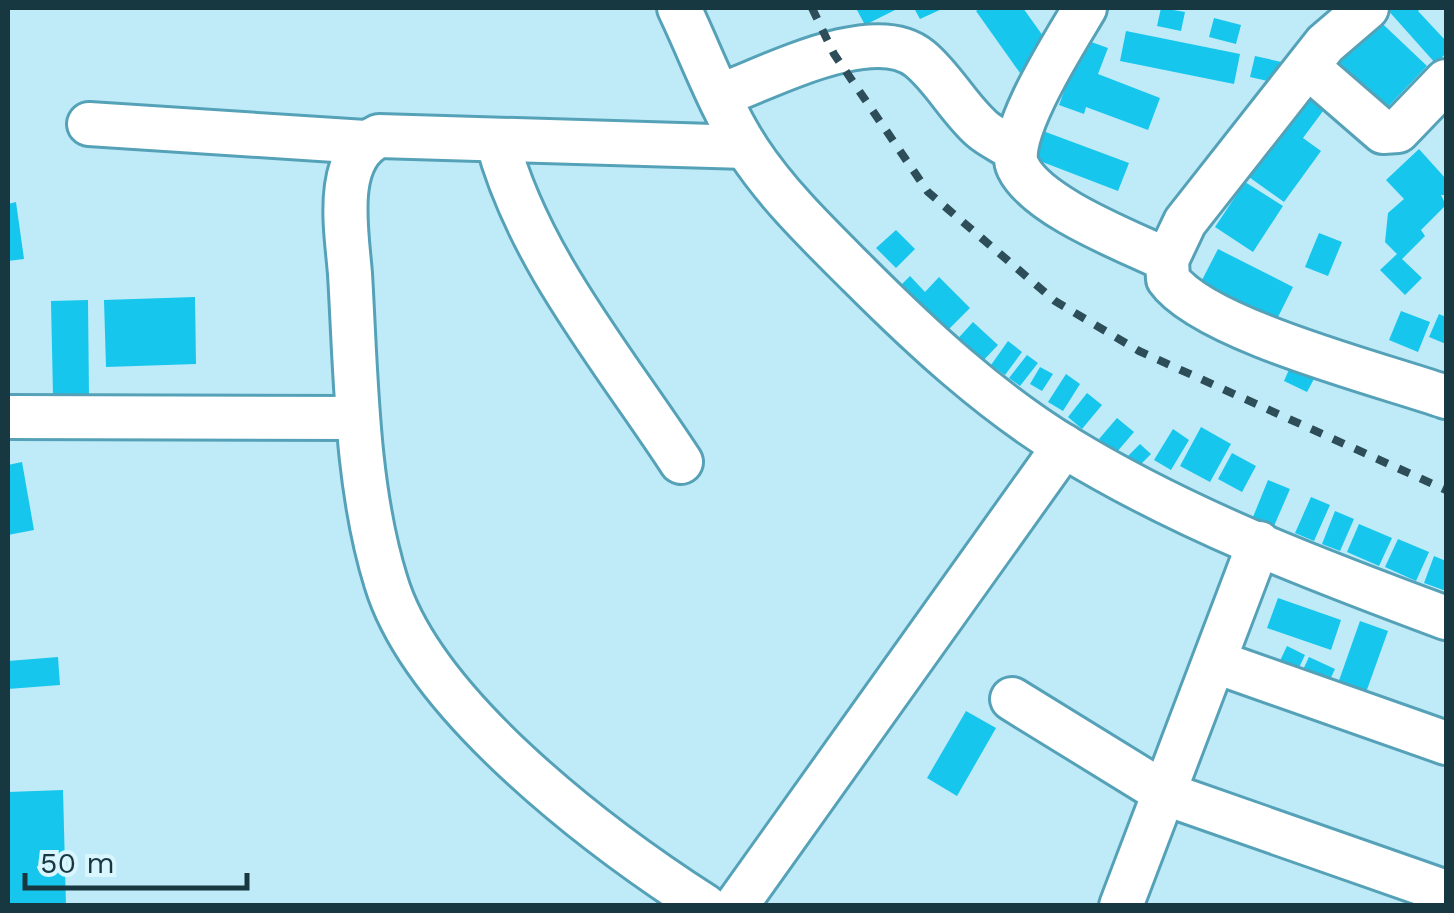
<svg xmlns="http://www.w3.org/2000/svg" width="1454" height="913" viewBox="0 0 1454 913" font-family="'Work Sans',sans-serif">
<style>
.building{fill:#16c6ec}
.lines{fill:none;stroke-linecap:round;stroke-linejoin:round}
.minor-casing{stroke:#55a2b8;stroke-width:48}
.minor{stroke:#fff;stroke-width:42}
.rail{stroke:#2d4e58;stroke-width:8;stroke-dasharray:12 12;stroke-linecap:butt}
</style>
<rect width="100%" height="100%" fill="#bfebf9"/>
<!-- building -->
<g class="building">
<path d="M856,8h43l-34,17z"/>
<path d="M914,8h30l-24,11z"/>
<path d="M981,8h42l30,42 -33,23 -44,-62z"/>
<path d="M1161,8l24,4 -4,19 -24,-5z"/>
<path d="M1386,8h36l-4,3 28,30v12l-10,11z"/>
<path d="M1369,11l58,55 -46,48 -57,-54z"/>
<path d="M1214,18l27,7 -5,19 -27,-7z"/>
<path d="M1126,31l114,23 -6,30 -114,-23z"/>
<path d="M1083,39l25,9 -10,26 62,24 -12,32 -62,-23 -2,7 -25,-9z"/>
<path d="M1255,56l31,7 -5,21 -31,-7z"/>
<path d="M1305,85l24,18 -26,35 18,13 -37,51 -42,-30z"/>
<path d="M1043,131l86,32 -11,28 -86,-33z"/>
<path d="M1419,149l27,30v16h-5l5,10 -25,25 4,6 -23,23 20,19 -17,17 -25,-25 17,-16 -12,-12 3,-29 16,-14 -18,-19z"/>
<path d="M1245,182l38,24 -30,46 -38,-25z"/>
<path d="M16,202l8,57 -16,2v-57z"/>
<path d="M896,230l19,19 -19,19 -20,-20z"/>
<path d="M1319,233l23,9 -14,34 -23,-9z"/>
<path d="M1218,249l75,38 -17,34 -75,-39z"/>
<path d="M910,276l15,16 14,-15 31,31 -23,23 -28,-28 -6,6 -18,-18z"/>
<path d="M195,297l1,67 -90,3 -2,-67z"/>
<path d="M88,300l1,96h-36l-2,-95z"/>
<path d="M1401,311l29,11 -12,30 -29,-12z"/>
<path d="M1439,314l7,3v27l-17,-7z"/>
<path d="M973,322l25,23 -20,21 -25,-22z"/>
<path d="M1008,341l14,11 -17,23 -14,-10z"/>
<path d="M1027,355l11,8 -18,23 -11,-8z"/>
<path d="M1291,365l24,12 -8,15 -23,-11z"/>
<path d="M1040,367l13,7 -11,17 -12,-7z"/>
<path d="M1066,374l14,10 -17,27 -15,-9z"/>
<path d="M1087,393l15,12 -20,24 -14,-12z"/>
<path d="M1117,418l17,14 -18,21 -17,-14z"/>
<path d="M1201,427l30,17 -21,38 -30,-16z"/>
<path d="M1173,429l16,11 -18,30 -17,-10z"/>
<path d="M1140,444l11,10 -13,13 -11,-10z"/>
<path d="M1232,453l24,13 -14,26 -24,-13z"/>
<path d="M22,462l12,68 -26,5v-70z"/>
<path d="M1268,480l22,9 -16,37 -21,-9z"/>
<path d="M1311,497l19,8 -16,36 -19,-8z"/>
<path d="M1335,511l19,8 -14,32 -18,-7z"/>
<path d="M1359,524l33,14 -13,28 -32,-14z"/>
<path d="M1398,539l31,13 -13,29 -31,-14z"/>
<path d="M1434,556l12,5v30l-22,-8z"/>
<path d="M1278,598l63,22 -10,30 -64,-22z"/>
<path d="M1360,621l28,10 -24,67 -28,-9z"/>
<path d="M1287,646l18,9 -10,21 -18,-9z"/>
<path d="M58,657l2,28 -52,4v-28z"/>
<path d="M1309,657l26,12 -9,19 -26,-12z"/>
<path d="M966,711l30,17 -39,68 -30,-18z"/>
<path d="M63,790l3,116h-58v-114z"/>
</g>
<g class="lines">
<defs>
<g id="minor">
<path d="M679,8c22,46 41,99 69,142 31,47 71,85 111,125 63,63 132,127 208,173 118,72 250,122 379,170"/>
<path d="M1085,8c-17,29 -82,129 -67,159 19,40 110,74 149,93"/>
<path d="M1367,8l-42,36 -140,178 -18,38 1,19c36,51 215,96 278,118"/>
<path d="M1308,67l75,65 15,-1 48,-50"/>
<path d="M721,95c49,-18 154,-74 199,-36 24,20 39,50 62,70 9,8 23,14 33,21"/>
<path d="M89,124l276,18"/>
<path d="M497,140c31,118 118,221 184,322"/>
<path d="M8,417l348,1"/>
<path d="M1216,662l230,81"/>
<path d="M1012,699l154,95 280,98"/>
<path d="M705,906c-106,-68 -282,-201 -319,-324 -30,-96 -30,-208 -36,-308 -3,-41 -18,-117 29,-138l367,11"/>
<path d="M736,906l328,-460"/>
<path d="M1121,906l138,-363"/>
</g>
</defs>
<!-- minor casing -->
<use href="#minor" class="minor-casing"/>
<!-- minor -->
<use href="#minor" class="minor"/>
<!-- rail -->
<path class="rail" d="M812,8l22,46 94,138 127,109 84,50 307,139"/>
</g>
<!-- border -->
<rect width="1454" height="913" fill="none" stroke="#183841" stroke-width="20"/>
<!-- scale -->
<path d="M25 873v15h222v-15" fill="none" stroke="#183841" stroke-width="5"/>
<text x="40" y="873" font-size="30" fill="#183841" stroke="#d9f6ff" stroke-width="8" paint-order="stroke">50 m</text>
</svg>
